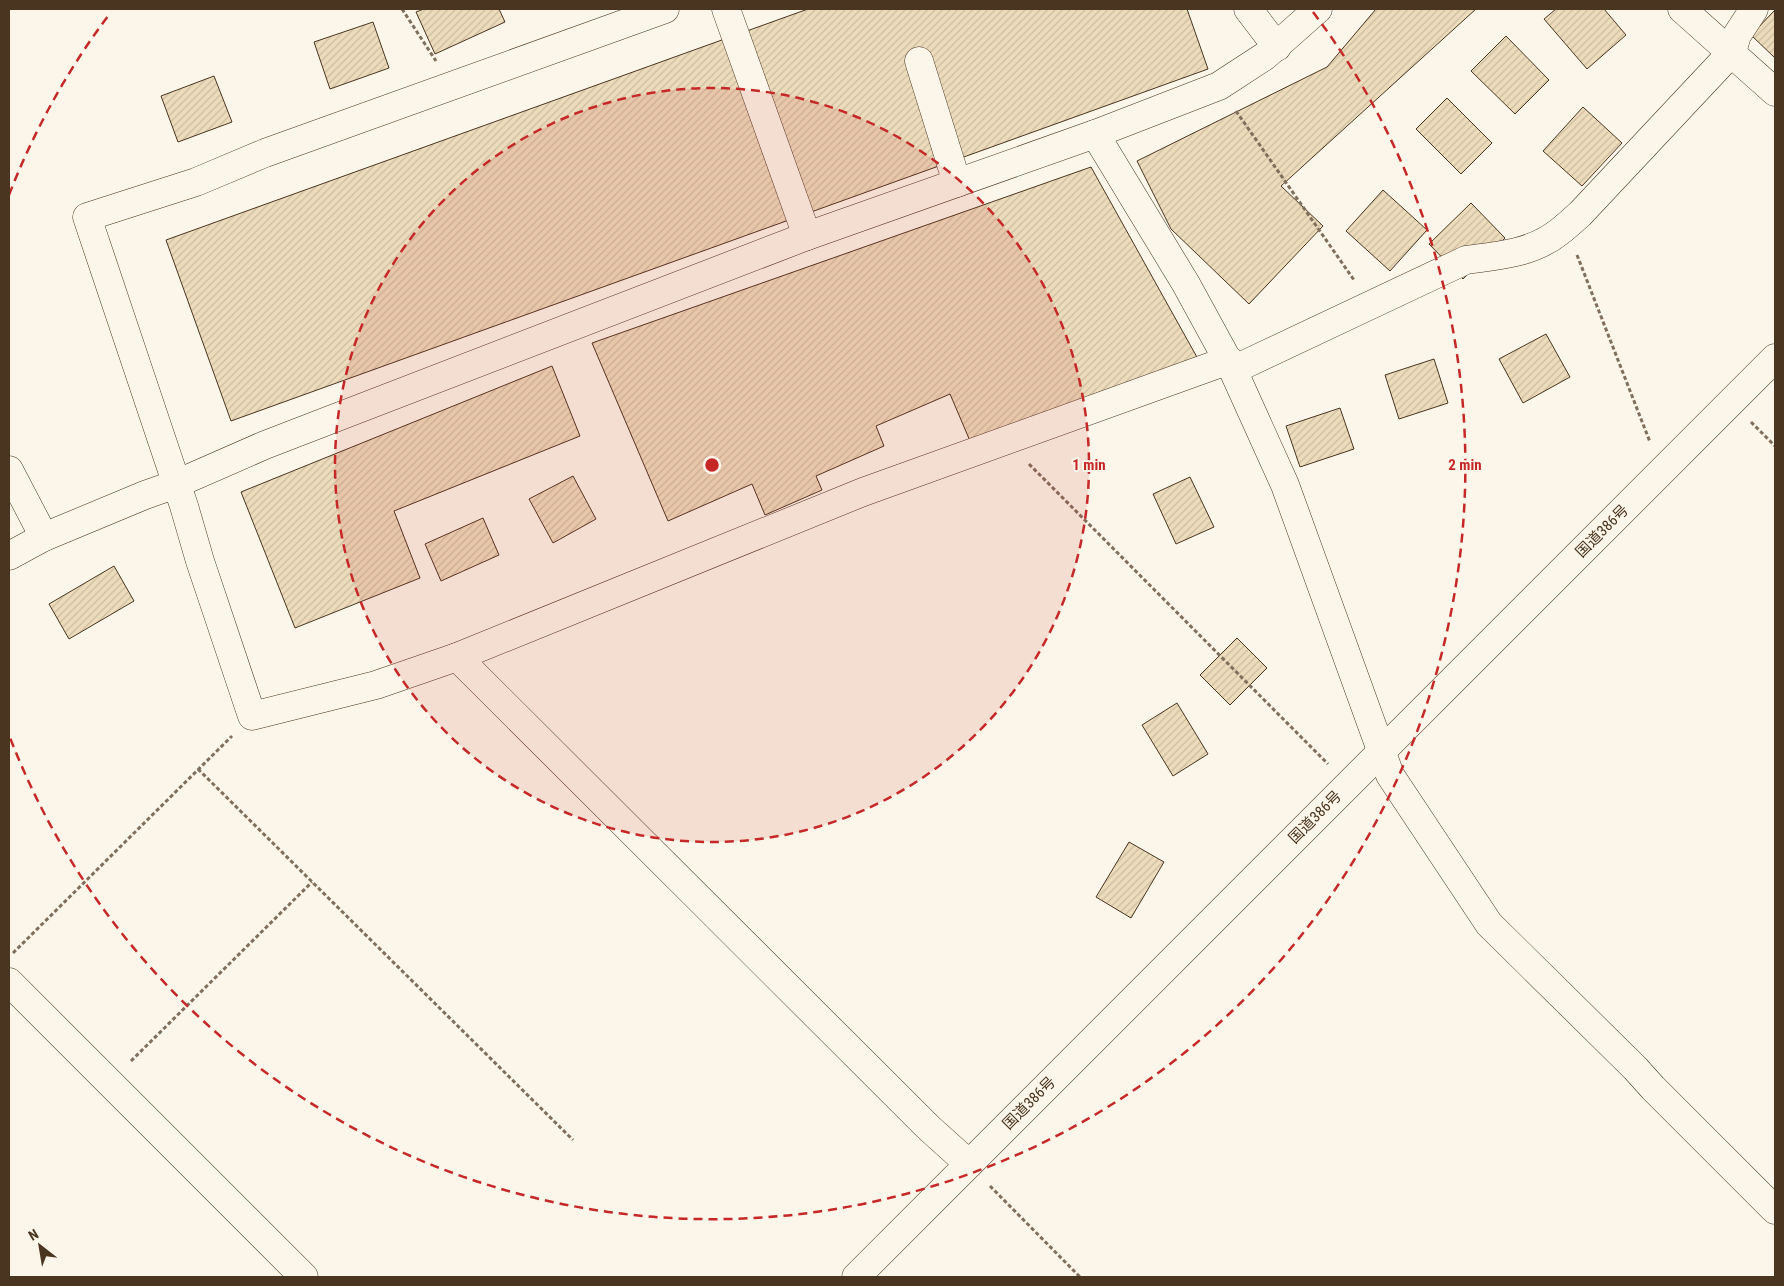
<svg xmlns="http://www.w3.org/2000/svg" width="1784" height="1286" viewBox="0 0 1784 1286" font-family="'Roboto Condensed','Noto Sans JP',sans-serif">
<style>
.building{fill:url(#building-hatch);stroke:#4a3520}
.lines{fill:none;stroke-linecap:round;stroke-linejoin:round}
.street-casing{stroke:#4a3520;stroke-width:29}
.highway-casing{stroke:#4a3520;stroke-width:29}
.path{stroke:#7f6f5c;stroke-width:3;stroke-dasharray:4 2.5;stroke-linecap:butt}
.street{stroke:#fbf6e9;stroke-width:28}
.highway{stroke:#fbf6e9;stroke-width:28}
.ring{fill:none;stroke:#c62828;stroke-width:2.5;stroke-dasharray:9 6}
.labels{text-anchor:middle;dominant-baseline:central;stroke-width:4;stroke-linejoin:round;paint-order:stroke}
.street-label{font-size:15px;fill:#4a3520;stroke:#fbf6e9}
.centre{fill:#c62828;stroke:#fbf6e9;stroke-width:2.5}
.ring-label{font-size:15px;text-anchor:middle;font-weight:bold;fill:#c62828;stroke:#fbf6e9;stroke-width:4;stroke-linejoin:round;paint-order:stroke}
</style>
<defs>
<pattern id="building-hatch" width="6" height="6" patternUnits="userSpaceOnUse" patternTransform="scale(1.25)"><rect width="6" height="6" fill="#ecdcbc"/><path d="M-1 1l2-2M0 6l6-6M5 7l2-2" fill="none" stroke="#ccbda1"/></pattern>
</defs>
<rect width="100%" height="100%" fill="#fbf6e9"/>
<!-- building -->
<g class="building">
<path d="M424,9h75l6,13 -70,32 -19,-42z"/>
<path d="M808,9h379l21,60 -977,352 -65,-181z"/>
<path d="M1376,9h100l-195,177 42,40 -74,78 -78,-75 -34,-68 190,-94z"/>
<path d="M1556,9h48l22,26 -39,34 -43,-50z"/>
<path d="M1775,10v48l-24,-23z"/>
<path d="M373,22l16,46 -59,21 -16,-47z"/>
<path d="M1506,36l43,44 -34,34 -44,-43z"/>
<path d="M214,76l18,46 -54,20 -17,-46z"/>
<path d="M1447,98l45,45 -31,31 -45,-45z"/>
<path d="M1583,107l39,36 -40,43 -39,-35z"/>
<path d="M1091,167l107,192 -222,96 -26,-61 -74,32 8,20 -68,30 6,14 -57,25 -13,-31 -84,37 -76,-178z"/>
<path d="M1383,190l44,40 -37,41 -44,-40z"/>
<path d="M1471,203l34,35 -42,41 -34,-35z"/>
<path d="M1546,334l24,43 -47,26 -24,-44z"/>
<path d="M1434,359l14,44 -49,16 -14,-44z"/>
<path d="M552,366l28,70 -186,75 26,67 -125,50 -54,-136z"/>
<path d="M1340,408l14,41 -54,18 -14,-41z"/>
<path d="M573,476l23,43 -43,24 -24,-44z"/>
<path d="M1190,477l24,50 -38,17 -23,-50z"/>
<path d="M483,518l16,37 -58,26 -16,-37z"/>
<path d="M114,566l20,35 -65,38 -20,-35z"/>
<path d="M1237,638l30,30 -37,37 -30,-30z"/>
<path d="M1177,703l31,51 -35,22 -31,-51z"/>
<path d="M1129,842l35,20 -33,56 -35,-21z"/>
</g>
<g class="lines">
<defs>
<g id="street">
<path d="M665,9l-400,144 -69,29 -109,35 97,289 16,55 52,155 124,-31 81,-28 406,-165 366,-132"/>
<path d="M726,9l81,227"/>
<path d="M1248,9l29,38"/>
<path d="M1682,9l93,83"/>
<path d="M919,61l38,122"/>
<path d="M1095,134l91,150 47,86 52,115 105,290 99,149 146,144 18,20 122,122"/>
<path d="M1233,370l233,-110c32,-4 67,-7 93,-28 8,-6 14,-12 21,-18l152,-162 5,-17 17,-26"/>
<path d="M9,470l35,67"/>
<path d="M9,556l35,-19 101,-42 31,-11 89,-39 542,-209 288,-102 124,-48 46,-30 53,-47"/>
<path d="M457,657l472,471 40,36"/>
<path d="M9,982l295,295"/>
</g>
<path id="highway" d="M856,1277l919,-919"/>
</defs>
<!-- street casing -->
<use href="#street" class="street-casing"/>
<!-- highway casing -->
<use href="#highway" class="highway-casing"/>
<!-- path -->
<g class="path">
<path d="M402,9l34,52"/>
<path d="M1236,111l118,169"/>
<path d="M1577,255l73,187"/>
<path d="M1751,422l24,24"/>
<path d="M1029,464l299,300"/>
<path d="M198,769l375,371"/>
<path d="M13,953l219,-217"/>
<path d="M131,1061l181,-179"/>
<path d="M990,1186l90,91"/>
</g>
<!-- street -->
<use href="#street" class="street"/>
<!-- highway -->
<use href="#highway" class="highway"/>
</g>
<!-- distance rings -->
<circle cx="712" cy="465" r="377" fill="#c62828" fill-opacity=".12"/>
<g class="ring">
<circle cx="712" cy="465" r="377"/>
<path d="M9 195A753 753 0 0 1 111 12M1313 12A753 753 0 1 1 9 735"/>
</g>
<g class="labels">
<!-- street labels -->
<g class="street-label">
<text transform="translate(1602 531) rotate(-45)">国道386号</text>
<text transform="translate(1315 817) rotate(-45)">国道386号</text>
<text transform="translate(1029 1103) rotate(-45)">国道386号</text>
</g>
</g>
<circle cx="712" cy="465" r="8" class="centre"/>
<g class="ring-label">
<text x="1089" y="470">1 min</text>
<text x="1465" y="470">2 min</text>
</g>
<!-- border -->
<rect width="1784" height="1286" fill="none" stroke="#4a3520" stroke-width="20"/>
<!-- north arrow -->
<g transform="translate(40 1246) rotate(329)" stroke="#fbf6e9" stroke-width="4" paint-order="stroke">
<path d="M0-4L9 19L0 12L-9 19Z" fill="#4a3520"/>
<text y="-8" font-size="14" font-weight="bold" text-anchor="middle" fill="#4a3520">N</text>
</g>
</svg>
